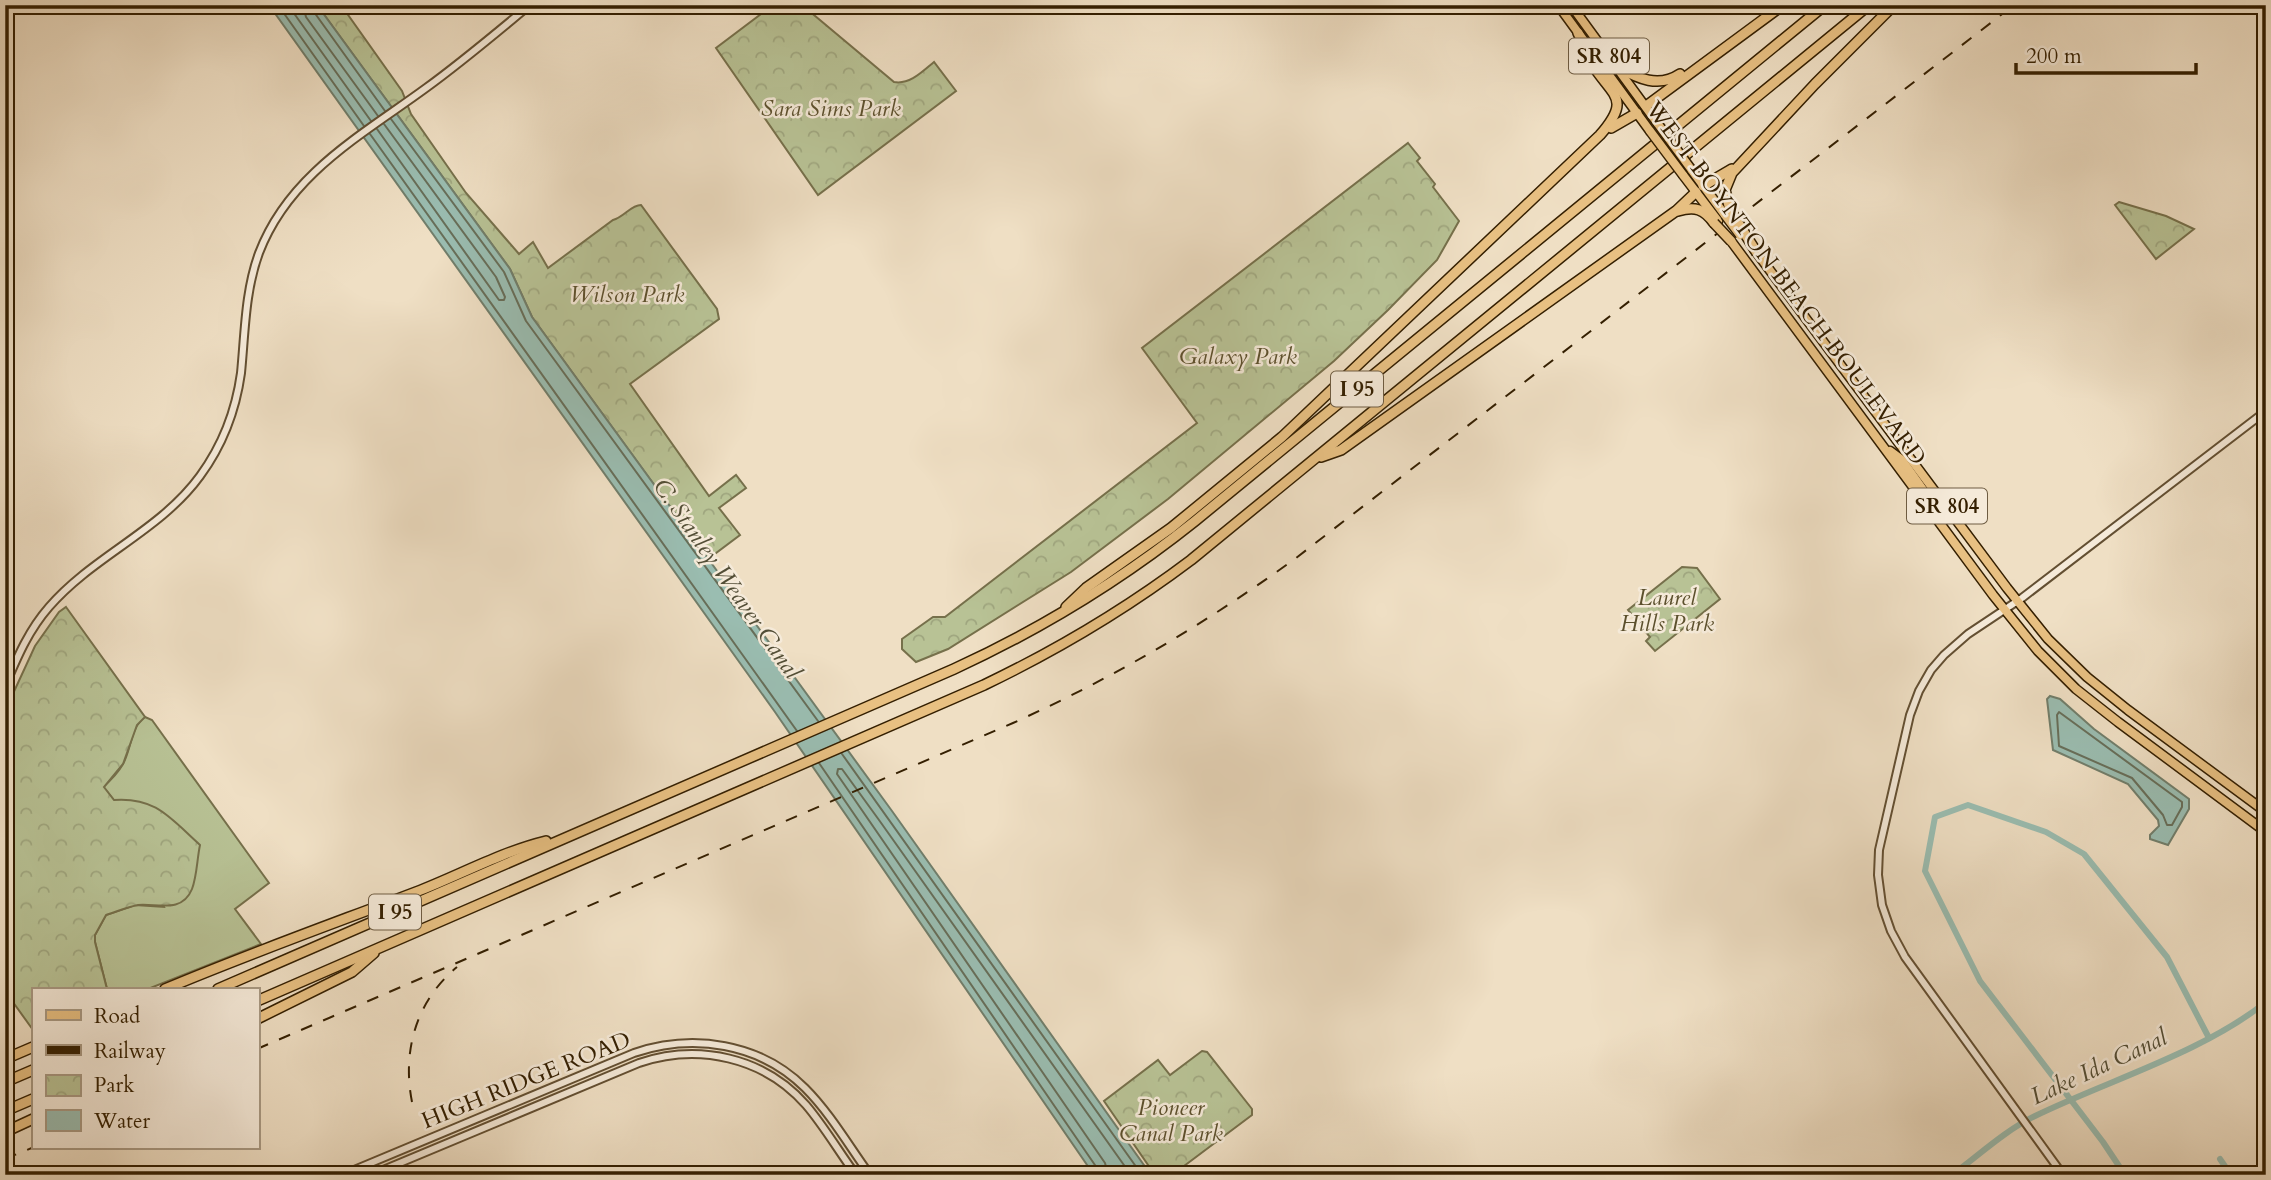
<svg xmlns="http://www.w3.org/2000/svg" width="2271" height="1180" viewBox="0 0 2271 1180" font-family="Cardo,serif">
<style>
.grass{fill:#b8c295;stroke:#76704b;stroke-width:2}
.park{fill:url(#park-crowns);stroke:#76704b;stroke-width:2}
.water{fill:#9abdb1;stroke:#717e6b;stroke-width:2}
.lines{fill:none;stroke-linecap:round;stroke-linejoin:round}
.shore{stroke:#676e59;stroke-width:2}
.canal{stroke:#9abdb1;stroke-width:6}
.tertiary-casing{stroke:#634f32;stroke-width:10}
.primary-casing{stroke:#341f01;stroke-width:11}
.motorway-casing{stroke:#341f01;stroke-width:12}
.tertiary{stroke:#f5ead9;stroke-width:6}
.primary{stroke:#e8c082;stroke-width:8}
.motorway{stroke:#e8c082;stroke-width:9}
.rail{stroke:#341f01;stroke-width:2;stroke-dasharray:12 12;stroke-linecap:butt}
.primary-bridge-casing{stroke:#341f01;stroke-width:11;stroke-linecap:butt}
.motorway-bridge-casing{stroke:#341f01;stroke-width:12;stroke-linecap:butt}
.primary-bridge{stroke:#e8c082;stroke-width:8}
.motorway-bridge{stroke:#e8c082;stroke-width:9}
.labels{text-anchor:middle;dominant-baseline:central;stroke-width:5;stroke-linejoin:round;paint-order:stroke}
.shield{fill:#f5ead9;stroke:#6e5c42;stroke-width:2}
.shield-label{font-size:21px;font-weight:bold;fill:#341f01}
.park-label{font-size:23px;font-style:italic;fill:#5c502d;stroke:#f5ead9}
.street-label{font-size:23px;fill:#341f01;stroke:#f5ead9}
.water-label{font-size:24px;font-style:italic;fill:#534e36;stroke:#f5ead9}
</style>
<defs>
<pattern id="park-crowns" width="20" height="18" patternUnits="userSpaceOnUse" patternTransform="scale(1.75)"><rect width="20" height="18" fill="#b8c295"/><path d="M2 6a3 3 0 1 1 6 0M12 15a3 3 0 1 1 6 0" fill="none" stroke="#9fa67f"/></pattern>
</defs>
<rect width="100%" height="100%" fill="#efdfc4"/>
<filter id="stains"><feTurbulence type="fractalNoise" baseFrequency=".00286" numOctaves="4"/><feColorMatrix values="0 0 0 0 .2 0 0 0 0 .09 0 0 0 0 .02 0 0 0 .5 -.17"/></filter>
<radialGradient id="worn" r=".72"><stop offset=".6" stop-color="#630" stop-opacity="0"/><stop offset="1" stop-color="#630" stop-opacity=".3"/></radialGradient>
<!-- grass -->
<path class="grass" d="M145,717l7,3 117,163 -34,26 26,35 -113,45h-41l-12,-47v-7l11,-20 29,-10 29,2 -51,-108 -10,-12c8,-7 15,-14 20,-23 8,-14 8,-38 22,-47z"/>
<!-- park -->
<g class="park">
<path d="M317,5h24l61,86 9,23 55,79 53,61 14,-12 15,26 65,-48c11,-3 18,-15 28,-15l76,104 2,10 -89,65 79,112 27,-21 10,13 -27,20 21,27 -32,24 -176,-242 -22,-48z"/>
<path d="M773,5h29l92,77c16,3 29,-11 40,-20l22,29 -138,104 -102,-147z"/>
<path d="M1408,143l12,15 -3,3 18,23 -2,3 26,34 -22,39 -49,50 -54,51 -166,138 -97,73 -123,77 -32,13 -14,-13v-10l31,-22h12l252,-194 -55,-75z"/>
<path d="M2119,202l47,14 28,13 -38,30 -41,-54z"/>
<path d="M1682,567l15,1 23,31 -65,52 -9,-10 4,-4 -22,-27z"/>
<path d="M66,607l79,110 -8,8 -14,39 -19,23 10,13c42,-3 56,18 86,45 -3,14 -3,31 -8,44 -10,25 -36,14 -54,16 -11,2 -22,7 -32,10l-11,20v7l12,47h-74v41l-28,-39v-280l30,-65 24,-34z"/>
<path d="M1202,1051l5,1 45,57v6l-80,60h-17l-51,-74 54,-41 12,15z"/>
</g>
<!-- water -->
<g class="water">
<path d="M269,5h48l193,264 22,48 360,494 259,364h-57l-319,-463z"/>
<path d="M2050,696l10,3 34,30 95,70v10l-21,36 -18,-6v-4l9,-9 -1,-6 -30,-36 -75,-34 -6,-51z"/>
</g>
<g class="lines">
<!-- shore -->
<g class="shore">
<path d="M278,5l86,121"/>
<path d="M288,5l83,116"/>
<path d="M303,5l3,12 72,99"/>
<path d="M312,5l2,7 71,99"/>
<path d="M391,119l113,153 22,49 292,400"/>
<path d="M377,129l122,171h5l1,-3 -9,-20 -112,-153"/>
<path d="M370,134l427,597"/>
<path d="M2059,712l123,90v5l-10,18h-5l-4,-10 -31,-37 -73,-32 -2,-31z"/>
<path d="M842,754l300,421"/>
<path d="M819,763l278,405 2,7"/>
<path d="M1108,1175l-3,-12 -268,-389 1,-5h4l37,51 252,355"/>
</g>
<!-- canal -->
<g class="canal">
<path d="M2220,1159l11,16"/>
<path d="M1952,1175c27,-20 54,-45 83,-59 74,-36 167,-63 231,-114"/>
<path d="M2125,1175l-22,-33 -123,-161 -55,-110 10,-54 33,-12 78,27 38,22 83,103 42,81"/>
</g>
<defs>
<g id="tertiary">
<path d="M5,686c12,-28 23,-55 44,-79 44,-51 111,-76 151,-131 22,-30 36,-67 41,-103 4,-41 4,-82 18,-120 30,-79 103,-118 167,-165 36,-26 70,-55 104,-83"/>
<path d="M342,1175l292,-122c59,-20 126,-10 171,35 25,25 44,58 65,87"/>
<path d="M371,1175l268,-112c59,-20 125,-6 167,42 18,21 33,47 50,70"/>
<path d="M2063,1175l-158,-218 -14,-26 -9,-26 -4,-30 1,-25 31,-135 9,-24 12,-21 13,-15 24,-21 54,-36 244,-187"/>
</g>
<g id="primary">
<path d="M1558,5l92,126"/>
<path d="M1571,5l87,119"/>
<path d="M1691,169l34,46"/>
<path d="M1683,175l35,46"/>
<path d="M1731,241l262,354 45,56 38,38 42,33 148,110"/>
<path d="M1754,249l253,339 41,51 39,38 41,33 138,102"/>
<path d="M1890,451l12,9 27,38 15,3"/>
</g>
<g id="motorway">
<path d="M1618,67c20,12 41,21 62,7"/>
<path d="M1646,106l137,-101"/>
<path d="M1611,128l26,-15"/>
<path d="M1703,186l29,-17"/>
<path d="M1730,210l-5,-20 7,-17 83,-89 79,-79"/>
<path d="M1678,211c17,-5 26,-2 36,12"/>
<path d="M1321,457l20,-7 335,-239 20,-19"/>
<path d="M1066,607l20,-19 85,-60 111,-91 318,-302c32,-37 13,-38 -8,-71 -5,-10 -9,-21 -14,-31"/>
<path d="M165,989c83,-35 167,-65 251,-97 44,-17 85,-40 130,-51"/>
<path d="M218,989l736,-320c87,-40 166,-88 241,-148l630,-516"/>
<path d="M257,1001l727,-316c73,-35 142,-76 207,-125l678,-555"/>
<path d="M257,1019l95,-47 22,-19"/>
<path d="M5,1059l28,-12"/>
<path d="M5,1082l28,-12"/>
<path d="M5,1111l28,-12"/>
<path d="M5,1132l28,-13"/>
</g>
</defs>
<!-- tertiary casing -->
<use href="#tertiary" class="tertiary-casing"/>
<!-- primary casing -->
<use href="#primary" class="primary-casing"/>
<!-- motorway casing -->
<use href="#motorway" class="motorway-casing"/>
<!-- tertiary -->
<use href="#tertiary" class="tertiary"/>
<!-- primary -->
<use href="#primary" class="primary"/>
<!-- motorway -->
<use href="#motorway" class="motorway"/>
<!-- rail -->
<g class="rail">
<path d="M257,1049l756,-326c102,-46 192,-99 283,-165l718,-553"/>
<path d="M412,1102c-10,-51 4,-101 45,-135"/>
<path d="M5,1159l29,-12"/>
</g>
<defs>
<g id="primary-bridge">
<path d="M1658,124l33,45"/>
<path d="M1650,131l33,44"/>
<path d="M1725,215l15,20"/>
</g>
<g id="motorway-bridge">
<path d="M1730,210l27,43"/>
<path d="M1714,223l17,18"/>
</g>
</defs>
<!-- primary-bridge casing -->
<use href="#primary-bridge" class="primary-bridge-casing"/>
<!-- motorway-bridge casing -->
<use href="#motorway-bridge" class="motorway-bridge-casing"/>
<!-- primary-bridge -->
<use href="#primary-bridge" class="primary-bridge"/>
<!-- motorway-bridge -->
<use href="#motorway-bridge" class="motorway-bridge"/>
</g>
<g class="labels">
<!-- shield labels -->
<g class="shield">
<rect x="1569" y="38.5" width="80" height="35" rx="5"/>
<rect x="1331" y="371.5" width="52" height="35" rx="5"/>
<rect x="1907" y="488.5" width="80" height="35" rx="5"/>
<rect x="369" y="894.5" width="52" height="35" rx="5"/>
</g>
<g class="shield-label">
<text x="1609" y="56">SR 804</text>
<text x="1357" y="389">I 95</text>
<text x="1947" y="506">SR 804</text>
<text x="395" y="912">I 95</text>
</g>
<!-- park labels -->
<g class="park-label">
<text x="831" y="108">Sara Sims Park</text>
<text x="627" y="294">Wilson Park</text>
<text x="1238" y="356">Galaxy Park</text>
<text x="1667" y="597">Laurel<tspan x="1667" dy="26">Hills Park</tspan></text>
<text x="1171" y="1107">Pioneer<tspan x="1171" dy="26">Canal Park</tspan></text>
</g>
<!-- street labels -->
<g class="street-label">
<text transform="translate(1786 283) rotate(53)">WEST BOYNTON BEACH BOULEVARD</text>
<text transform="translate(526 1080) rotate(-22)">HIGH RIDGE ROAD</text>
</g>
<!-- water labels -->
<g class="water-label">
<text transform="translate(727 579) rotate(55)">C. Stanley Weaver Canal</text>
<text transform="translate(2099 1067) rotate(-25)">Lake Ida Canal</text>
</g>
</g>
<!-- margin -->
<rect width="2271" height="1180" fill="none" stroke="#efdfc4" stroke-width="28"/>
<rect x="7" y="7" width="2257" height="1166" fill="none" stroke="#341f01" stroke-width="3.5"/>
<rect x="14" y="14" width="2243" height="1152" fill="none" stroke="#341f01" stroke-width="2"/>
<!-- legend -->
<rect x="32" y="988" width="228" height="161" fill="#f5ead9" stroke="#a89983" stroke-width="2"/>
<rect x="46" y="1010" width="35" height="10" fill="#e8c082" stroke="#a89983" stroke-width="2"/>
<text x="94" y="1023" font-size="21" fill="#341f01">Road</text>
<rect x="46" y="1045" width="35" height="10" fill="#341f01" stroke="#a89983" stroke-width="2"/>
<text x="94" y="1058" font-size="21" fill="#341f01">Railway</text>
<rect x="46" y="1075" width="35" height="21" fill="url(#park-crowns)" stroke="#a89983" stroke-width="2"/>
<text x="94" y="1092" font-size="21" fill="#341f01">Park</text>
<rect x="46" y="1110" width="35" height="21" fill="#9abdb1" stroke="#a89983" stroke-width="2"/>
<text x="94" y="1128" font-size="21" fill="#341f01">Water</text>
<!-- scale -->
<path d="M2016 63v10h180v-10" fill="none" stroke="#341f01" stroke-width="3.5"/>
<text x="2026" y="63" font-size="21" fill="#341f01" stroke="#f5ead9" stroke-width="5" paint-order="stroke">200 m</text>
<rect width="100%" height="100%" filter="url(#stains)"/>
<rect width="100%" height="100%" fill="url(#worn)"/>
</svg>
